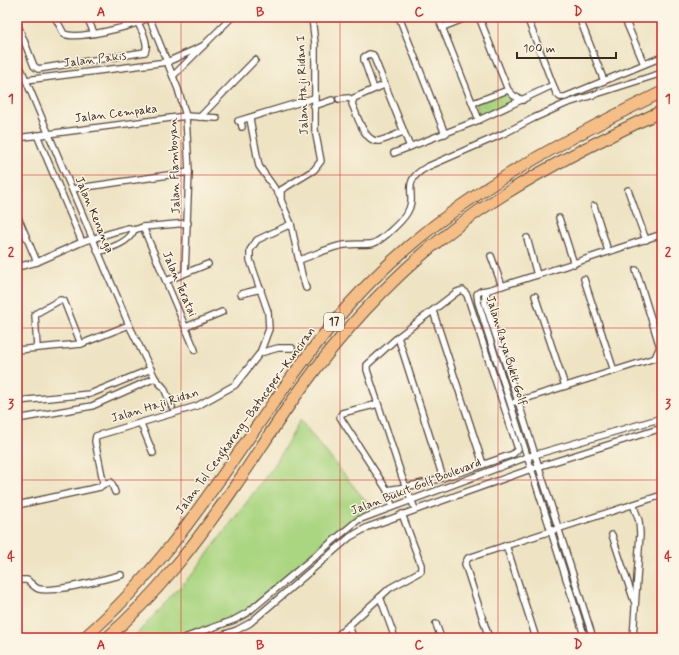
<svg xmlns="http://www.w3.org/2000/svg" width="679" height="655" viewBox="0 0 679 655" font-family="Mynerve,sans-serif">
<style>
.park{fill:url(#park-tufts);stroke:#728050}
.pitch{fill:#aad581;stroke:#728050}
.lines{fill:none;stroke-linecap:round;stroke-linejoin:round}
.street-casing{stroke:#564637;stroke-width:8}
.highway-casing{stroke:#564637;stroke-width:13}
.street{stroke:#fff;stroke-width:5.5}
.highway{stroke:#f6be87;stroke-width:11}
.grid{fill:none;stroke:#d62828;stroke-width:1;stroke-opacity:0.55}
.labels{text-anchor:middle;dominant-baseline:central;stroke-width:3;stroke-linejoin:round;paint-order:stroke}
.shield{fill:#fcf5e5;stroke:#75675a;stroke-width:1}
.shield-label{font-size:11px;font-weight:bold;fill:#3b2a1e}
.street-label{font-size:12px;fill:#3b2a1e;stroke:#fcf5e5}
.neatline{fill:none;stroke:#d62828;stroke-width:1.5}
.grid-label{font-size:13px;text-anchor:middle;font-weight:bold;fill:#d62828}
</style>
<defs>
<pattern id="park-tufts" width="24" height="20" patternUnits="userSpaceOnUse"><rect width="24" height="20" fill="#aad581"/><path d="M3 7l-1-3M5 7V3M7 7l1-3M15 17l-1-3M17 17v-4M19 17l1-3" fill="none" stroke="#93b76f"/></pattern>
</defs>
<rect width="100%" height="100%" fill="#fcf5e5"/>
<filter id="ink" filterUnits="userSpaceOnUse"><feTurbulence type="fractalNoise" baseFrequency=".025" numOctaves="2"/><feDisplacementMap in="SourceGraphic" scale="8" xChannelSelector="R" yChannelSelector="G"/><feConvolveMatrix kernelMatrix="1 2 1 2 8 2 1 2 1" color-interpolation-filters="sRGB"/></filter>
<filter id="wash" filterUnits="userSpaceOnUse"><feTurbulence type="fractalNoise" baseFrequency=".012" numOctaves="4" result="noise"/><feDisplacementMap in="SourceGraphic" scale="16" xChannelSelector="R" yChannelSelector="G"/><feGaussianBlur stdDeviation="0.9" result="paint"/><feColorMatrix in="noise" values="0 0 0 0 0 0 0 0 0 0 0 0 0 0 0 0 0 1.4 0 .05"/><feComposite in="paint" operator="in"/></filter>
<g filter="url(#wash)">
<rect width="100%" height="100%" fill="#eee3c3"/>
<!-- park -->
<path class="park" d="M507,92l10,8 -37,17 -5,-13z"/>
<!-- pitch -->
<path class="pitch" d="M300,420l72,89 -28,16 -94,83 -21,13 -50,17h-46l61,-66 82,-109z"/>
</g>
<g filter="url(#ink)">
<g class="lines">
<defs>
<g id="street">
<path d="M55,17l9,17c14,6 72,-8 85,-17"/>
<path d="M87,17l7,16"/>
<path d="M149,17l29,72 8,27 3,56 -4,101"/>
<path d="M399,17l46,117"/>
<path d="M438,17l41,103"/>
<path d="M479,17l29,73 6,6 9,4"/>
<path d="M527,17l29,76 4,4h5l97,-40"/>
<path d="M579,17l25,64"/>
<path d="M624,17l20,47"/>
<path d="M17,23l17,43 4,3 107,-17c5,-10 -6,-26 -10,-35"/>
<path d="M443,27l25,-10"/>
<path d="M17,59l112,266 26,53 9,10 8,19"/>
<path d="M173,76l59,-59"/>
<path d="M26,80l141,-18 36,-16"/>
<path d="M384,85l-30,13 -2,6c5,10 12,39 27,37 8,-2 16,-6 24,-9"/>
<path d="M374,89l-10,-29v-3l5,-3 4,1 37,92"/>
<path d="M339,99l10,-1 3,2"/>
<path d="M473,103l35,-13"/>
<path d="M314,106l18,-6"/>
<path d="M200,117l55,-57"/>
<path d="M250,119l9,47 21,30"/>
<path d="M238,121l76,-23"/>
<path d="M241,121l1,6"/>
<path d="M37,135l45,107"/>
<path d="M17,138l169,-22 31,2"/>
<path d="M394,153l85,-33 74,-35"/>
<path d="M72,189l117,-17"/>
<path d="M628,190l18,50"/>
<path d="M594,206l14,45"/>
<path d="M17,215l20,47"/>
<path d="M559,218l15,46"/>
<path d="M291,224l-10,-24v-10l33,-20 7,-9 -6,-31v-86l-3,-27"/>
<path d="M143,227l52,123"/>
<path d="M527,238l10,37"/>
<path d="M98,252c12,-4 31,-9 36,-22"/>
<path d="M491,256l11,30"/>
<path d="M299,260c13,-4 27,-11 40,-14 11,-3 20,-1 31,-2 9,0 32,-23 37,-31 12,-19 -9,-30 20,-46l78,-34 29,-15 31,-14 97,-31"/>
<path d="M17,267l20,-5 45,-20 35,-11 12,-3 5,2 9,-3 45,-4"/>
<path d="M584,279l30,92"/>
<path d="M166,281l42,-17"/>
<path d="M488,290l-3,5v8l33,98 75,237"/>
<path d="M241,294l20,-5"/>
<path d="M535,296l30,90"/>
<path d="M433,311l50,153"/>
<path d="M186,327l36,-15"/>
<path d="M398,337l45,141"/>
<path d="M37,348l-2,-34 25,-14 4,1 17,43"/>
<path d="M17,350l64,-6 48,-19"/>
<path d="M260,353l18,-5h14"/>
<path d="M17,401l73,-7 61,-25"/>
<path d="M515,402l140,-44 5,-11 -24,-77"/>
<path d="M378,404l-36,9 -2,4 47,73 5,16"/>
<path d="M17,419l75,-13 63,-28"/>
<path d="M141,424l12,29"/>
<path d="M102,485l9,-3 4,10"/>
<path d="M387,490c43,-6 84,-21 126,-36l5,-5 -51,-154 -4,-5 -6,2 -59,45 -31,28v5l35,107 13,32"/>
<path d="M17,505l83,-18 2,-2 1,-4 -8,-40 1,-5 101,-30 38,-21 25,-32 9,-24 -1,-17 -18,-52v-10l7,-10 34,-16 11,51 4,13"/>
<path d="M612,535l22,66"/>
<path d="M506,545l30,93"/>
<path d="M17,580h10c4,3 8,8 12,9 17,4 63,-10 82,-14"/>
<path d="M380,597l15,41"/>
<path d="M436,624l5,14"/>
<path d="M349,625l4,13"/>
<path d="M184,638l50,-18 13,-7 111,-93 169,-63 135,-39"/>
<path d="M214,638l23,-8 13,-7 100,-86 18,-10 163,-58 131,-41"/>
<path d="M335,638l55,-50 31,-17v-6l-19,-51"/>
<path d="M489,638l-24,-74 3,-6 194,-63"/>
<path d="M585,638l-107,-336 -1,-8 4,-3 7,-1c58,-17 116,-37 174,-56"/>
<path d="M633,638l7,-104 -1,-13 -6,-17"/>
</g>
<g id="highway">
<path d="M84,638c103,-89 165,-213 251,-317 87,-106 206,-170 327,-229"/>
<path d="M107,638c49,-43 89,-95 126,-149 24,-34 45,-70 70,-103 54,-74 122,-143 200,-191 51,-32 105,-59 159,-84"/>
</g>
</defs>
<!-- street casing -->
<use href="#street" class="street-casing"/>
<!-- highway casing -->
<use href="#highway" class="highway-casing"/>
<!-- street -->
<use href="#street" class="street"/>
<!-- highway -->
<use href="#highway" class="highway"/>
</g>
</g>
<!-- grid -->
<path class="grid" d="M181,17v621M340,17v621M498,17v621M17,175h645M17,328h645M17,480h645"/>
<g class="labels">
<!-- shield labels -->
<rect class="shield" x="324" y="313" width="20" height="18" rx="3"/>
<g class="shield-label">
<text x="334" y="322">17</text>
</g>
<!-- street labels -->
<g class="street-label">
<text transform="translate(95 60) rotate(-7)">Jalan Pakis</text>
<text transform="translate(303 85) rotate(-92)">Jalan Haji Ridan I</text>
<text transform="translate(116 114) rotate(-7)">Jalan Cempaka</text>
<text transform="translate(175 166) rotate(-92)">Jalan Flamboyan</text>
<text transform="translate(94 215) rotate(67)">Jalan Kenanga</text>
<text transform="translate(179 284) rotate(67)">Jalan Teratai</text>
<text transform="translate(506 351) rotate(73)">Jalan Raya Bukit Golf</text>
<text transform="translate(155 406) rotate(-17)">Jalan Haji Ridan</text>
<text transform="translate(246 421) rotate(-54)">Jalan Tol Cengkareng–Batuceper–Kunciran</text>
<text transform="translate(416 487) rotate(-21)">Jalan Bukit Golf Boulevard</text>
</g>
</g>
<!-- margin -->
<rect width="679" height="655" fill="none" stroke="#fcf5e5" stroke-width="44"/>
<!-- scale -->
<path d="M517 52v6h99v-6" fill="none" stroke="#3b2a1e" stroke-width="2"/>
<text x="523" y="52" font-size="12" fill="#3b2a1e" stroke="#fcf5e5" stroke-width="3" paint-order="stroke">100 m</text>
<rect x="22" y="22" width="635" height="611" class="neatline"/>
<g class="grid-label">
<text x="101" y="16">A</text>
<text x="260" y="16">B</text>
<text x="419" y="16">C</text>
<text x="578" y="16">D</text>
<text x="11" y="103">1</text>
<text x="668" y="103">1</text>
<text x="11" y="256">2</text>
<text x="668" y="256">2</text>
<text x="11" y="408">3</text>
<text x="668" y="408">3</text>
<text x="11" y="561">4</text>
<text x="668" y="561">4</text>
<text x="101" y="649">A</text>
<text x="260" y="649">B</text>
<text x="419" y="649">C</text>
<text x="578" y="649">D</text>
</g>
</svg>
